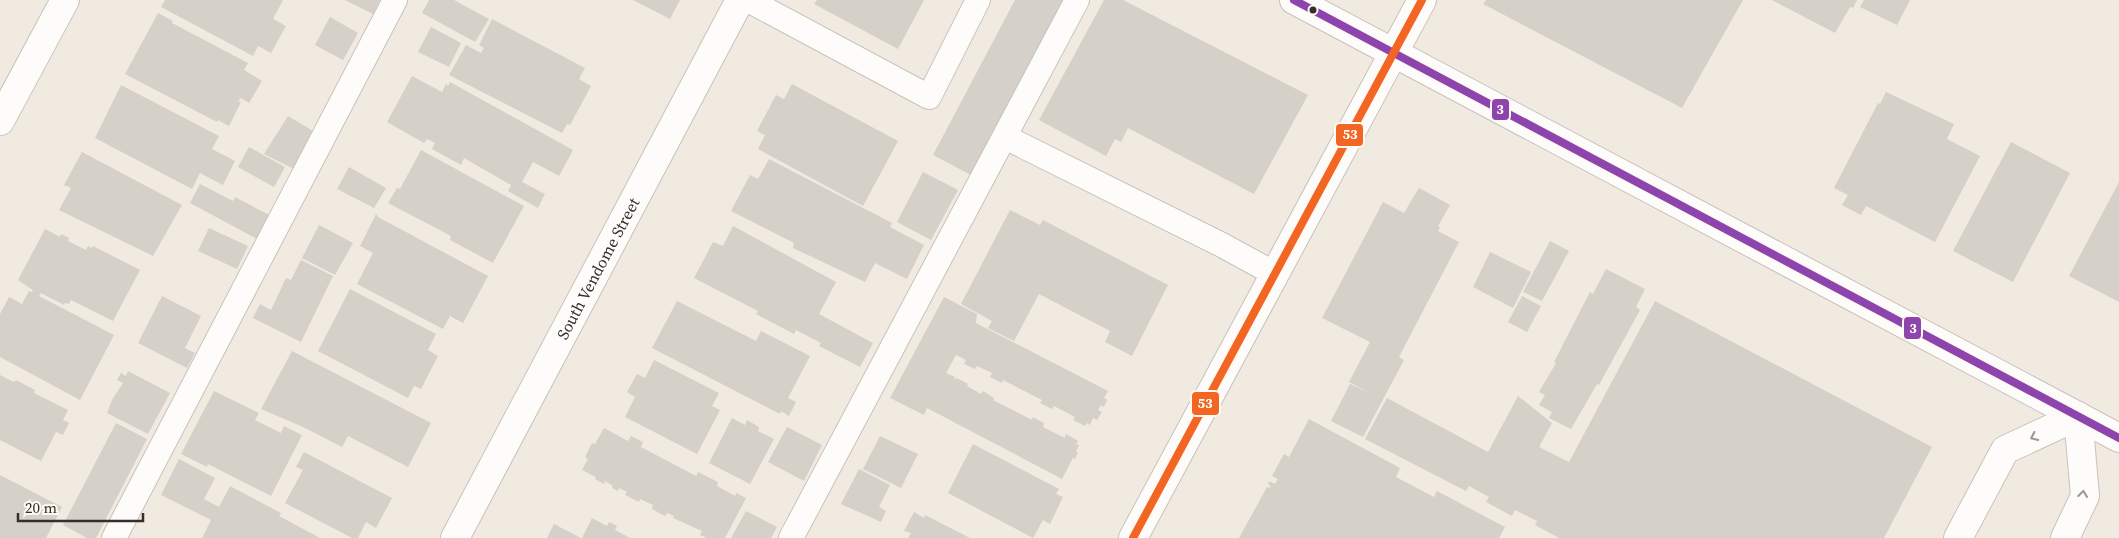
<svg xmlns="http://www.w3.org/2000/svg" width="2119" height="538" viewBox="0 0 2119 538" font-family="'Source Serif 4',serif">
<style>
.building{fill:#d5d0c8}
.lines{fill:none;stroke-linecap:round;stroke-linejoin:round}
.lane-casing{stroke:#c8c2bb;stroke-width:26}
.street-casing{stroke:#c8c2bb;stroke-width:30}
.primary-casing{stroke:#c8c2bb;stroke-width:30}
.lane{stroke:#fdfcfa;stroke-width:24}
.street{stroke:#fdfcfa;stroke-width:28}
.primary{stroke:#fdfcfa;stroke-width:28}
.bus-1-casing{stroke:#fef9f3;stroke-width:11}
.bus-2-casing{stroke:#fef9f3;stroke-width:11}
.bus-1{stroke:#8e44ad;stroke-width:8}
.bus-2{stroke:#f26522;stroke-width:8}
.oneway{stroke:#989692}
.bus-dot{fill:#342f29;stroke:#fef9f3;stroke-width:2}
.labels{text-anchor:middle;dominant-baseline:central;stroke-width:4;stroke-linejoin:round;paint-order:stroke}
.street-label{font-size:16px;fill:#342f29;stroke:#fef9f3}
.line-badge{stroke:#fef9f3;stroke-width:2}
.badge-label{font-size:14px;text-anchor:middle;font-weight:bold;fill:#fff}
</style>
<rect width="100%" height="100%" fill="#f1eae0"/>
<!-- building -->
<g class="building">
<path d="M165,0h118l-10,19 13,7 -15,27 -13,-7 -5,10 -92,-49z"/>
<path d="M345,0h35l-7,14z"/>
<path d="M429,0h25l35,19 -14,23 -53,-29z"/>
<path d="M633,0h47l-10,19z"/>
<path d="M817,0h107l-26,49 -84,-45z"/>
<path d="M1015,0h51l-93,176 -40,-21z"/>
<path d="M1104,0h19l185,95 -54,99 -126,-66 -7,14 -6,-3 -9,17 -67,-36z"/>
<path d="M1486,0h257l-61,108 -199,-104z"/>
<path d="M1772,0h85l-4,8 -3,-1 -15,26z"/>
<path d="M1864,0h46l-13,25 -37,-18z"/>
<path d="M158,13l15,8 -1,2 76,40 -4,7 18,11 -13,22 -8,-5 -3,3 3,1 -12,24 -11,-6 -1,2 -92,-48z"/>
<path d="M330,17l28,16 -15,27 -28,-15z"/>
<path d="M492,19l93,49 -6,11 12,7 -21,39 -3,-1 -5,9 -113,-58 17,-30 15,8 3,-5 -5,-3z"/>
<path d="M431,27l30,16 -12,24 -31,-15z"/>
<path d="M412,76l30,16 4,-8 2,2 2,-4 123,68 -14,26 -26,-14 -11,20 23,12 -7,14 -30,-17 3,-6 -47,-27 -3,7 -29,-16 3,-6 -8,-4 -3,4 -37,-21z"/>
<path d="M792,84l106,57 -35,65 -105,-57 7,-14 -8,-4 19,-36 8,4z"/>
<path d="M121,85l98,51 -7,13 23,12 -12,24 -23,-12 -8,16 -97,-51z"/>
<path d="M1886,92l68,32 -7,15 33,17 -45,86 -69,-36 -5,9 -19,-10 6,-10 -14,-7 44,-85 2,1z"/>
<path d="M288,116l30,18 -22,36 -32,-16z"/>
<path d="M2011,142l59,31 -57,109 -60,-31z"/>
<path d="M249,147l36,20 -11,20 -36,-20z"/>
<path d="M421,150l103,56 -31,57 -43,-23 1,-4 -63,-33 9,-15 3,1z"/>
<path d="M82,152l100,53 -29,51 -94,-46 12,-22 -7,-3z"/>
<path d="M769,159l123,64 -2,4 34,18 -17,34 -32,-16 -10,19 -72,-34 1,-5 -63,-32 19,-36 8,4z"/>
<path d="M349,167l37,21 -12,20 -37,-19z"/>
<path d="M923,172l35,18 -27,50 -34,-18z"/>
<path d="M2119,182v120l-50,-26z"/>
<path d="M200,184l33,17 2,-4 36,19 -12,24 -69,-37z"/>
<path d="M1419,188l31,17 -12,21 2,2 -2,3 21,11 -60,115 5,3 -41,77 -32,-16 19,-37 18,8 -19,-10 21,-40 -48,-24 61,-116 21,11z"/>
<path d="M1010,210l30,15 3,-5 125,65 -36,71 -27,-14 5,-11 -71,-37 -25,47 -26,-13 4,-7 -31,-17z"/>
<path d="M376,214l2,3 110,59 -25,47 -13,-7 -7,13 -86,-45 16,-31 -13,-7z"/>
<path d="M319,225l34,18 -18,32 -33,-17z"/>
<path d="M733,226l103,56 -17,32 54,29 -13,24 -41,-21 2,-3 -25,-13 -2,4 -38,-20 2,-3 -64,-33 19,-36 10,4z"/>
<path d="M209,228l39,18 -11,23 -39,-18z"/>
<path d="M45,229l15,8 1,-3 8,4 -1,3 18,9 2,-4 4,2 1,-2 47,24 -27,51 -42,-21 -2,4 -4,-1 -1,2 -23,-12 -2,3 75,39 -34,65 -80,-43v-43l9,-17 13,7 7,-13 2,1 2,-2 -15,-10z"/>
<path d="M1550,241l19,10 -27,50 -19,-9z"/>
<path d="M1490,252l41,20 -18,36 -40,-21z"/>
<path d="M301,260l32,16 -32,66 -48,-24 7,-14 11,6 15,-32 5,2z"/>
<path d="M1606,269l39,20 -9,18 4,3 -41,75 -2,-1 -26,45 -22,-11 3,-6 -13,-7 6,-10 -6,-3 17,-29 -2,-1 36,-70 3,2z"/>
<path d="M350,289l86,45 -8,16 10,6 -17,33 -7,-3 -6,12 -90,-47z"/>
<path d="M162,296l39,20 -16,32 10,5 -8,15 -49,-25z"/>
<path d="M1522,296l19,10 -14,26 -19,-10z"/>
<path d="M944,297l33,17 -1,9 132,68 -4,7 3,2 -3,7 -3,-2 -3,5 4,2 -5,8 -4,-2 -3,7 -3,-2 -2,3 -12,-6 2,-3 -21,-11 -2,3 -12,-6 2,-3 -39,-20 -1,3 -12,-6 2,-4 -15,-7 -2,3 -11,-5 2,-4 -10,-5 -10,18 9,4 -1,3 3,-2 11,6 -1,2 14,8 2,-3 11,7 -1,2 39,20 1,-3 11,6 -1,4 22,11 1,-4 12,7 -2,3 3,1 -3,7 2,1 -3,6 -2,-1 -11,21 -135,-71 -3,7 -34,-17z"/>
<path d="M677,301l79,40 5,-10 49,25 -22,42 8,4 -7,14 -8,-5 -1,3 -128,-66z"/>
<path d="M1655,301l277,146 -48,91h-325l-24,-13 2,-4 -22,-11 -3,6 -26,-14 3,-5 -20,-11 -3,5 -101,-52 22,-41 101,54 30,-56 34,27 -13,24 30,15z"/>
<path d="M292,351l139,72 -23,44 -60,-31 -6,11 -39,-20 -42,-18z"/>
<path d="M654,360l65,33 -7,13 8,4 -23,44 -72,-37 10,-20 -8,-5 10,-18 8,4z"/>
<path d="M128,371l42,22 -22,41 -41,-21 5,-13 11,-17 -6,-3 4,-7 5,3z"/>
<path d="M0,375l14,7 2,-2 19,10 -1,3 34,17 -5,10 6,3 -6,12 -7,-3 -15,29 -41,-21z"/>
<path d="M214,391l45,22 -4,7 26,13 3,-7 18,9 -31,61 -63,-32 -1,3 -26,-13z"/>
<path d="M732,418l13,7 2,-5 12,7 -1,4 16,8 -24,45 -41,-21z"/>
<path d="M1309,419l91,49 -4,9 38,20 3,-6 68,36 -6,11h-260l28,-51 2,1 2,-2 -3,-2 1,-3 6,3 3,-5 -6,-3 12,-22 5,3z"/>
<path d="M116,423l31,16 -51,99h-9l-24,-13z"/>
<path d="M787,427l35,18 -18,36 -36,-19z"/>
<path d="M604,428l24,13 3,-5 12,6 -2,5 55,29 2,-4 20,10 -1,4 18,10 1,-3 10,5 -21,40h-18l-7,-3 2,-4 -29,-13 1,-2 -7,-3 -2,3 -13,-7 1,-4 -13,-6 -1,3 -14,-7 2,-3 -8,-4 -1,3 -6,-3 1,-2 -8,-5 -1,3 -9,-5 1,-2 -14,-7 6,-11 -3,-2 7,-14 3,1z"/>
<path d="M880,436l38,18 -17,34 -38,-19z"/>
<path d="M973,444l86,45 -3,5 7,3 -13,27 -7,-4 -10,18 -85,-45z"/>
<path d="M304,452l88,46 -16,30 -10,-6 -8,16h-6l-67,-35 18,-33 -7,-3z"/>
<path d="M179,459l36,19 -11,21 15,8 11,-21 51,27 -2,3 41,22h-118l9,-18 -50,-25z"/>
<path d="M859,469l31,16 -11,22 7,4 -5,11 -40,-18z"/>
<path d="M0,475l62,32 -16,31h-46z"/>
<path d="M746,511l31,16 -6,11h-40z"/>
<path d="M914,512l10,6 1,-3 45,23h-62l3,-5 -7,-2z"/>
<path d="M592,518l15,8 2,-4 8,4 -2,4 15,8h-48z"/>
<path d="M554,524l27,14h-34z"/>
</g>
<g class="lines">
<defs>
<g id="lane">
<path d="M748,0l181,97 49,-97"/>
<path d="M1005,137l217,108 53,29"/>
<path d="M114,538l281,-538"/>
<path d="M791,538l286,-538"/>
</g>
<g id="street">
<path d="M0,121l65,-121"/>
<path id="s1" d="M455,538l285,-538"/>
<path d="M1133,538l289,-538"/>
<path d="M1958,538l47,-88 73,-34 7,80 -20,42"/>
</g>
<path id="primary" d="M1294,0l825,438"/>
</defs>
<!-- lane casing -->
<use href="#lane" class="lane-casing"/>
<!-- street casing -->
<use href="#street" class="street-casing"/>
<!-- primary casing -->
<use href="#primary" class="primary-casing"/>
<!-- lane -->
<use href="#lane" class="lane"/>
<!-- street -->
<use href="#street" class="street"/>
<!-- primary -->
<use href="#primary" class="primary"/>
<defs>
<path id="bus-1" d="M1294,0l825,438"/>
<path id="bus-2" d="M1133,538l289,-538"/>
</defs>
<!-- bus-1 casing -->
<use href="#bus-1" class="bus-1-casing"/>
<!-- bus-2 casing -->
<use href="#bus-2" class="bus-2-casing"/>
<!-- bus-1 -->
<use href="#bus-1" class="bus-1"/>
<!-- bus-2 -->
<use href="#bus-2" class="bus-2"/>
</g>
<!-- one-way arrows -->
<defs><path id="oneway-chevron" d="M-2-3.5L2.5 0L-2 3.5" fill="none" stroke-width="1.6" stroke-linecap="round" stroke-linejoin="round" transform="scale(1.25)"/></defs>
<g class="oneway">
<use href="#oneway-chevron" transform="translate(2034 437) rotate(155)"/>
<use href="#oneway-chevron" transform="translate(2083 494) rotate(-83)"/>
</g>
<!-- markers -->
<circle class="bus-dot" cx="1313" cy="10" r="4.5"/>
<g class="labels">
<!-- street labels -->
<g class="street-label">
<text stroke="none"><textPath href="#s1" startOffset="305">South Vendome Street</textPath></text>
</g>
</g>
<g class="line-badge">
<rect x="1491" y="98" width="19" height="23" rx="5" fill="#8e44ad"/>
<rect x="1335" y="123" width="29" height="24" rx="5" fill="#f26522"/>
<rect x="1903" y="316" width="19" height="24" rx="5" fill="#8e44ad"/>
<rect x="1191" y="391" width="29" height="25" rx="5" fill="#f26522"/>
</g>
<g class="badge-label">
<text x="1500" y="114">3</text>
<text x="1350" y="139">53</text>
<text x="1913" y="333">3</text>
<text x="1205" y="408">53</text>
</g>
<!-- scale -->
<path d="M18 513v8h125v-8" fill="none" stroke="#342f29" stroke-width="2.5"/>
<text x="25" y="513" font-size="15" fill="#342f29" stroke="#fef9f3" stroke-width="4" paint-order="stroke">20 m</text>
</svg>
